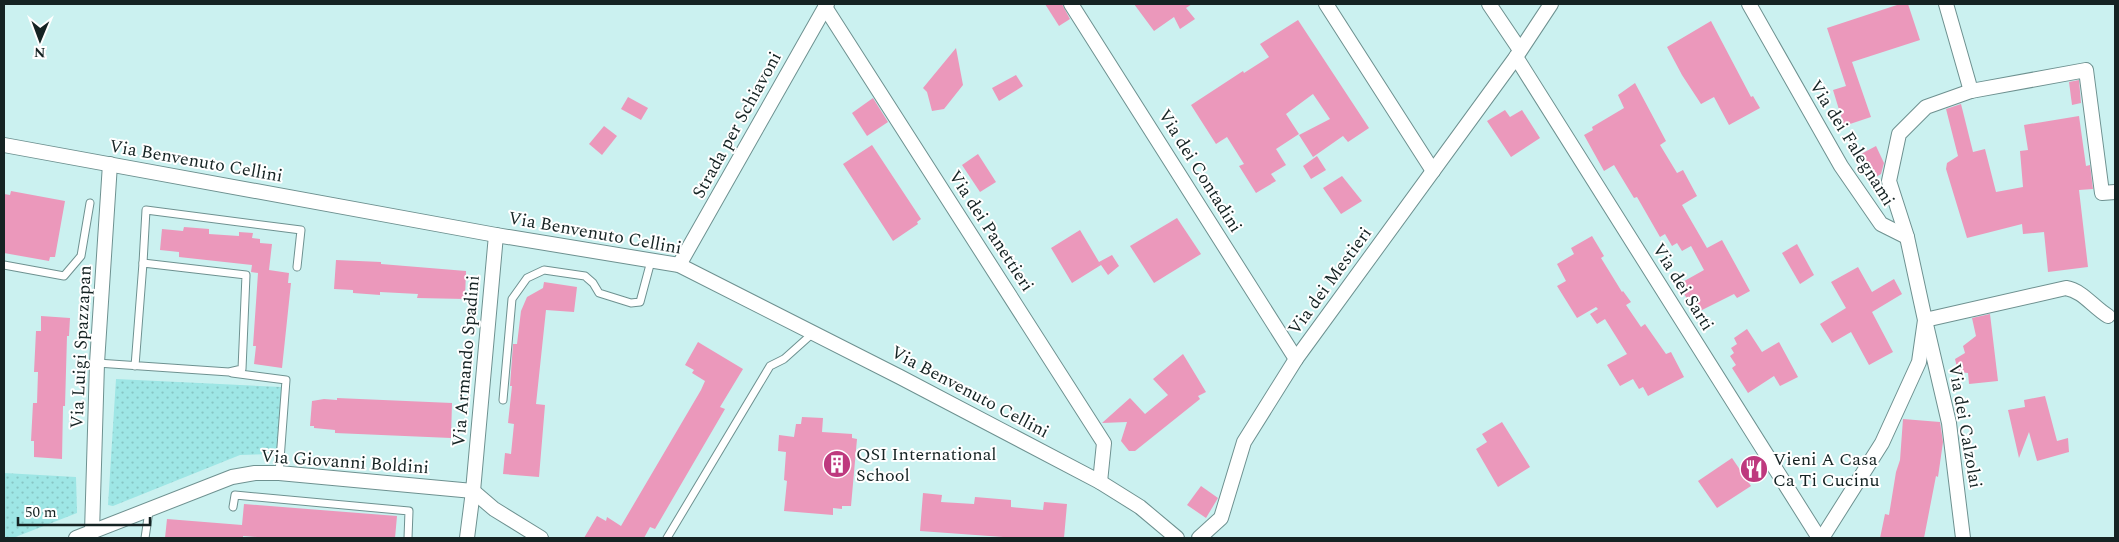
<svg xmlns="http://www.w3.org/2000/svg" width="2119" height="542" viewBox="0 0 2119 542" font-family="Spectral,serif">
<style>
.grass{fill:url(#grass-dots)}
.building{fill:#eb98bb}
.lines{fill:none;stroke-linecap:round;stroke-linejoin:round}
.service-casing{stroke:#6e9190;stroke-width:9}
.minor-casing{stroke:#6e9190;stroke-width:16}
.service{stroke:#fff;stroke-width:7}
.minor{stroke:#fff;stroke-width:14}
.labels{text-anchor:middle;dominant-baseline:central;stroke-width:4;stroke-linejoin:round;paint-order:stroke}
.street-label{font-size:18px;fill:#152323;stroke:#fff}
.poi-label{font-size:18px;fill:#152323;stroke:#fff;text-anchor:start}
</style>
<defs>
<pattern id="grass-dots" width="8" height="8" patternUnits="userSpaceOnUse" patternTransform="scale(1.25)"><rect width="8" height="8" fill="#9ee6e5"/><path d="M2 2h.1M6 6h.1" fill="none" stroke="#87c5c4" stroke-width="1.8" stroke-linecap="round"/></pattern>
</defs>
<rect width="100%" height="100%" fill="#cbf1f0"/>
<!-- grass -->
<g class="grass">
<path d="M116,379l166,8 -5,67 -37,1 -127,51 -5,-1z"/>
<path d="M4,473l72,4 1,36 -64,25h-9z"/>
</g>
<!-- building -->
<g class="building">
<path d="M1045,4h17l8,15 -11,7z"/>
<path d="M1134,4h58l-6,4 9,11 -15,10 -6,-12 -20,14z"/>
<path d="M1900,4h8l12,36 -68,22 19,55 -27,9 -11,-36 13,-4 -19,-58z"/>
<path d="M1298,20l71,108 -21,14 -5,-6 -30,21 -14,-22 31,-16 -17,-25 -27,20 13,20 -23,15 10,16 -15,9 5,7 -20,12 -17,-27 5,-2 -17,-27 -11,7 -25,-39 52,-34 1,2 25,-16 -9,-13z"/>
<path d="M1711,21l40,76 2,-1 7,12 -31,17 -15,-28 -13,7 -19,-29 -15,-28z"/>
<path d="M956,48l7,37 -19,24 -12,2 -5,-19 -4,-4z"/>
<path d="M1016,75l7,11 -24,15 -7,-13z"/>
<path d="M2079,80l2,23 -9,2 -3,-23z"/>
<path d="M1635,83l31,58 -6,4 17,28 6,-3 14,26 -15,9 25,43 15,-8 28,51 -13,7 -3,-4 -36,18 -8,-15 -3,2 -8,-15 25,-14 -13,-24 -9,5 -5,-8 -5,3 -7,-12 -5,3 -23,-40 -3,1 -20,-33 -10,6 -20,-36 9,-5 -1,-3 32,-19 -6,-13z"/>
<path d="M628,97l20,11 -7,12 -20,-11z"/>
<path d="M873,98l15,24 -21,14 -15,-23z"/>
<path d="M1961,104l12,48 12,-3 11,43 27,-5 -3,-36 8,-1 -4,-25 55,-9 7,50 4,-1 3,24 -14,1 9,77 -40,5 -4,-40 -21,2 -1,-10 -55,14 -21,-69 1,-6 11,-7 -12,-47z"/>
<path d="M1505,110l5,7 12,-7 18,28 -29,19 -24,-36z"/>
<path d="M604,126l13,10 -15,19 -13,-11z"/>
<path d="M872,145l49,74 -4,3 1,2 -25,17 -50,-77z"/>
<path d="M1876,146l8,17 -3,11 -7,4 -13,-24z"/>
<path d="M978,154l18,28 -16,10 -18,-27z"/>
<path d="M1317,156l9,14 -15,9 -8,-13z"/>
<path d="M1342,176l20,25 -21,13 -18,-26z"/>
<path d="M11,191l54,10 -10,56h-5l-1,4 -45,-8v-59l6,1z"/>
<path d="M1177,218l24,36 -47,29 -24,-37z"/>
<path d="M184,227l25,2v5l30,2v-4l14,1 -1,5 8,1v4l12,1 -3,26 20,3 -1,10h3l-9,85 -28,-4 2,-18h-3l5,-73 -7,-1 1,-7 -73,-8v-5l-19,-2 2,-21 21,2z"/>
<path d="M1080,230l19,32 13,-7 7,11 -11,9 -7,-10 -29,18 -21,-35z"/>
<path d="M1592,236l12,20 -3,2 21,34 1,-1 8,11 -5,3 15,22 4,-3 21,30 5,-2 13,25 -36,19 -5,-9 -4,2 -6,-10 -13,7 -13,-21 20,-11 -22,-35 -8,5 -7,-10 8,-5 -2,-2 -19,11 -20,-32 9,-5 -9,-17 17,-10 -3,-6z"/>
<path d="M1797,244l17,31 -14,9 -18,-31z"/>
<path d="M336,260l45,2v2l85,7 -1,28 -48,-1 1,-4 -38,-2v3l-27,-2v-3l-19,-1z"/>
<path d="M1858,267l14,25 22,-13 8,15 -30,18 21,40 -24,13 -18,-33 -19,11 -12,-19 26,-16 -15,-26z"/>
<path d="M544,282l33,5 -3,25 -28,-2 -10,94 9,1 -6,72 -36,-3 2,-21 6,1 3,-30 -6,-1 4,-37h-2l3,-42h4l4,-33 6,-14 16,-9z"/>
<path d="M1990,314l8,67 -29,3 -1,-11 -10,-1 -3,-13 10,-6 -2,-7 13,-10 -4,-18z"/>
<path d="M41,316l29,2 -1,18h-2l-2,70h-2l-1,53 -28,-2v-16h-3l2,-38h4l1,-31h-4l2,-41h5z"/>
<path d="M1747,329l15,23 17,-10 19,35 -18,9 -6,-10 -26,17 -16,-25 4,-3 -6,-9 4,-3 -3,-5 6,-4 -3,-6z"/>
<path d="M698,342l45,27 -23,38 5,2 -70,120 -5,-2 -6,11h-60l13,-22 9,5 1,-4 14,9 80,-136 4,-9 -13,-8 2,-3 -9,-5z"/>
<path d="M1183,354l23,38 -8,4 2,3 -65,52h-6l-8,-10 6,-19 -25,1 28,-25 15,16 23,-19 -15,-16z"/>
<path d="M2045,396l12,45 11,-3 1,14 -32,9 -8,-29 -10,26 -11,-48 17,-3 -1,-7z"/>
<path d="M337,398l115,5 -1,35 -116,-5v-3l-21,-2v-2h-4l2,-25 12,-2 13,1z"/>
<path d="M802,417l21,1 -1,14 30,2v4l5,1 -6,67h-9v3l-9,-1v7l-49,-4 3,-30 -3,-1 2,-28 -8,-1 1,-16 15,2 2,-13h5z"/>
<path d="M1903,419l37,3 3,20 -5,35 -2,-1 -12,62h-44l5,-24 4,1 7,-43 4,-12z"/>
<path d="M1502,422l28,45 -32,20 -22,-38 11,-7 -5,-8z"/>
<path d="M1732,458l19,28 -34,22 -19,-27z"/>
<path d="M1201,486l17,12 -12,20 -19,-13z"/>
<path d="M923,493l19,2 -1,7 33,2 1,-7 36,3v7l32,3 1,-8 23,2 -3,34h-47l-97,-7z"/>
<path d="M244,504l153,12 -2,22h-125l-27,-2v2h-78l2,-19 75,6z"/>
</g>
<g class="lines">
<defs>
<g id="service">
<path d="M143,263l3,-53 155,20 -4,37"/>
<path d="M4,265l60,11 17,-20 9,-53"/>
<path d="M97,363l132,9 13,-3 4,-94 -103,-12 -8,103"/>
<path d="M232,373l54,7 -7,93"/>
<path d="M503,400l9,-101 15,-21 17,-8 41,6 8,7 6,10 32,10 9,-1 11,-41"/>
<path d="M233,507l2,-12 174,16 -1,27"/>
<path d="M145,538l4,-27"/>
<path d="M667,538l103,-172 14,-7 29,-26"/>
</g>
<g id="minor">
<path d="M1071,4l225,355"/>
<path d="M1326,4l107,167"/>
<path d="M1489,4l31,46"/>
<path d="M1749,4l92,162 40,58 26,13"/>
<path d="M1946,4l25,87"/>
<path d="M825,7l279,436 -4,39"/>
<path d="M1516,57l303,481"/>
<path d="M4,145l492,90 183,30 221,112 200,105 40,25 37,31"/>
<path d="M679,265l148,-261"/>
<path d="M92,532l5,-169 13,-199"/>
<path d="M76,538l156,-61 23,-4h24l194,18 21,18 47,29"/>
<path d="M467,538l6,-47 23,-256"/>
<path d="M1199,538l22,-20 23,-76 52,-83 220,-302 35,-53"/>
<path d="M1822,538l60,-95 37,-81 6,-42 -18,-83 -18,-56 10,-47 27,-27 45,-16 115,-21 16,123 13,-1"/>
<path d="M1963,538l-14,-115 -24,-103 141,-32c17,3 27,19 42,28"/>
</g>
</defs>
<!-- service casing -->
<use href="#service" class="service-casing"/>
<!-- minor casing -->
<use href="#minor" class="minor-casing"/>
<!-- service -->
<use href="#service" class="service"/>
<!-- minor -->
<use href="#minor" class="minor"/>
</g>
<!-- icons -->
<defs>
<symbol id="building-disc" viewBox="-11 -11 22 22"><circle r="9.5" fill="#be397e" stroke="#fff"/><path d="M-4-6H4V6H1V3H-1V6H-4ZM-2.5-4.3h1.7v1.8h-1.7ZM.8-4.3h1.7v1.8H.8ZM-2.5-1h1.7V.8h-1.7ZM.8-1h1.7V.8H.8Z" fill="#fff"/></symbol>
<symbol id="restaurant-disc" viewBox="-11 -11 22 22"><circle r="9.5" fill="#be397e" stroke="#fff"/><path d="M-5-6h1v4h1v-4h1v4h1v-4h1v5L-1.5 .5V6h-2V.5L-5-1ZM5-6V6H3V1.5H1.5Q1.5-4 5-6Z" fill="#fff"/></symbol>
</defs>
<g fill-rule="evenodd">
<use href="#building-disc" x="821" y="448" width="32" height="32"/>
<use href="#restaurant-disc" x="1738" y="453" width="32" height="32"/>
</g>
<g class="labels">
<!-- street labels -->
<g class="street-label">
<text transform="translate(737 125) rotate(-61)">Strada per Schiavoni</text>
<text transform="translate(1852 143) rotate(58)">Via dei Falegnami</text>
<text transform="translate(196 161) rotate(10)">Via Benvenuto Cellini</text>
<text transform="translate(1200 171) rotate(58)">Via dei Contadini</text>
<text transform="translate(991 231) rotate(57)">Via dei Panettieri</text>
<text transform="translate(595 233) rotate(10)">Via Benvenuto Cellini</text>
<text transform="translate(1330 281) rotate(-54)">Via dei Mestieri</text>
<text transform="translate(1683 287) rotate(58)">Via dei Sarti</text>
<text transform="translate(81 347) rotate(-87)">Via Luigi Spazzapan</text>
<text transform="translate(466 361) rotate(-85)">Via Armando Spadini</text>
<text transform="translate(970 392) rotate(28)">Via Benvenuto Cellini</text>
<text transform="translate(1965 426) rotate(80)">Via dei Calzolai</text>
<text transform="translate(345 462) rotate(4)">Via Giovanni Boldini</text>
</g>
<!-- poi labels -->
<g class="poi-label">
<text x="856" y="454">QSI International<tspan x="856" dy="21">School</tspan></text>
<text x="1773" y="459">Vieni A Casa<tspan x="1773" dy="21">Ca Ti Cucinu</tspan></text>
</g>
</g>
<!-- border -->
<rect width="2119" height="542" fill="none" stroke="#152323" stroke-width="10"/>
<!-- north arrow -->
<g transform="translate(40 40) rotate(181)" stroke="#ffffff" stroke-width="4" paint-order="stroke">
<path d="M0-4L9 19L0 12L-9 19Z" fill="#152323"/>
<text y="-8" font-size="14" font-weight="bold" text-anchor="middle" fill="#152323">N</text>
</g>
<!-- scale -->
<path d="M18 517v8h132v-8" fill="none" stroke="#152323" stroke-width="2.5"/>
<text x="25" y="517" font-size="15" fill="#152323" stroke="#ffffff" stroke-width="4" paint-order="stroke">50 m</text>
</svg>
